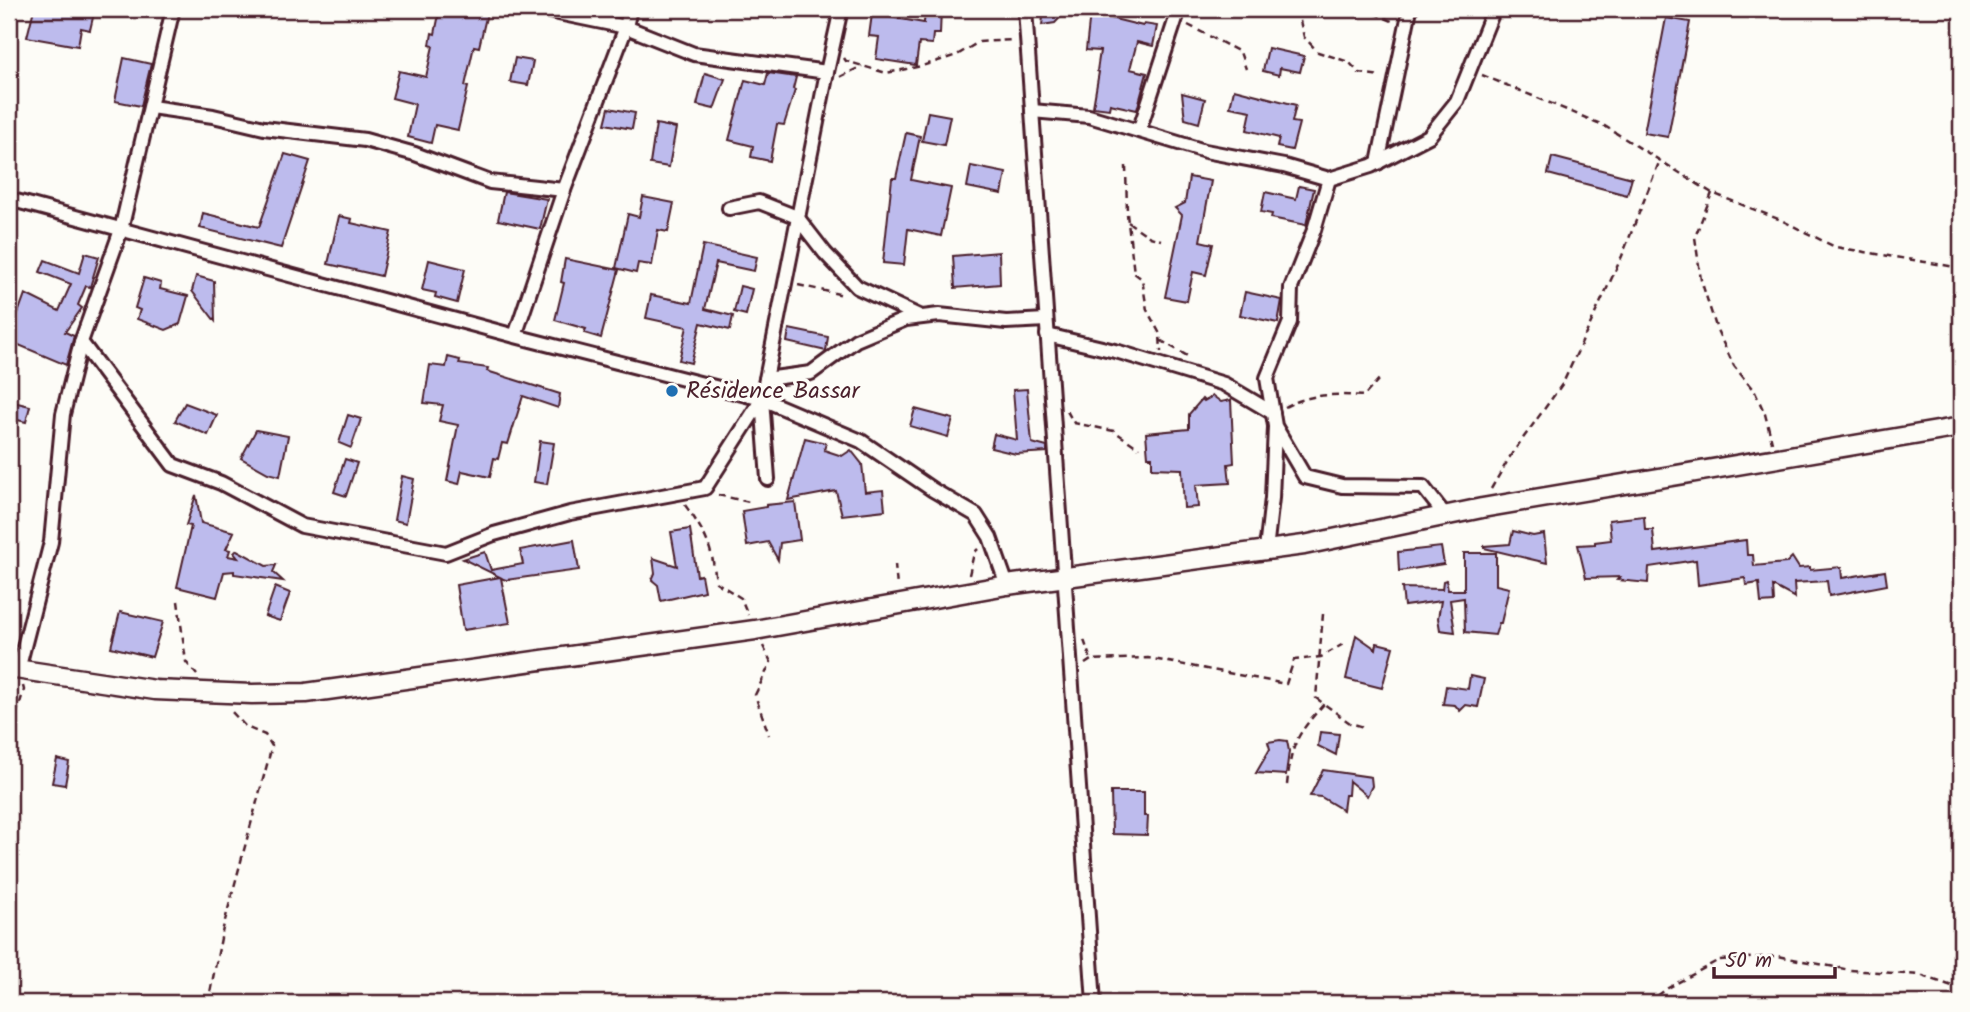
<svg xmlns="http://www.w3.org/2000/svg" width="1970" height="1012" viewBox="0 0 1970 1012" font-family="Kalam,sans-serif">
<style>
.building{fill:#bdbbed;stroke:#4a1f2b;stroke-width:2}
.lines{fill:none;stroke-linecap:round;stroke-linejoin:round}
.street-casing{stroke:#4a1f2b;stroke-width:18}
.secondary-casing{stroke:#4a1f2b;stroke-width:23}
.path{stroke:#4a1f2b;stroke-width:2.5;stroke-dasharray:7 5;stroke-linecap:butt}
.street{stroke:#fdfcf7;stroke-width:12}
.secondary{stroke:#fdfcf7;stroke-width:18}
.poi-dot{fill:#1f6fb2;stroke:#fdfcf7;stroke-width:2.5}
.labels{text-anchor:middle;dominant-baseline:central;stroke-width:7;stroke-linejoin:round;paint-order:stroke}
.poi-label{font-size:24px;fill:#4a1f2b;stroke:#fdfcf7;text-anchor:start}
</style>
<rect width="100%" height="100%" fill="#fdfcf7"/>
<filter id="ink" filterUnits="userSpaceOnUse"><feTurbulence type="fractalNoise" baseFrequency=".0143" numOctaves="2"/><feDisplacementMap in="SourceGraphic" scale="14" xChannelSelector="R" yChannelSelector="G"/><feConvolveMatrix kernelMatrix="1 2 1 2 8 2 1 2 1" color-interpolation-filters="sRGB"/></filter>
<g filter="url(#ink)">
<!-- building -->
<g class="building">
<path d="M34,9h61l-5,21 -9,-2 -3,18 -51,-9z"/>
<path d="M440,9h29l18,4 -8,34 -5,-1 -9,40 3,1 -10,43 -23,-5 -4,18 -23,-6 7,-33 -23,-6 7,-27 27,6 7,-31 -3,-1 2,-12 3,1z"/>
<path d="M925,9h16l-1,25h-7l-1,10 -13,-1 -3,22 -40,-6 3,-22 -10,-1 3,-22 52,9z"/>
<path d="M1044,9h24l-13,14 -13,2z"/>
<path d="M1090,13l53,13 1,-2 13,2 -4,20 -16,-4 -7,27 17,4 -10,37 -27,-6 -1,5 -16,-2 6,-35 -2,-1 3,-20 -14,-1z"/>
<path d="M1666,18l24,4 -22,115 -24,-4z"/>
<path d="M1268,48l36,8 -4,16 -20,-4 -1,7 -16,-4z"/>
<path d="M124,58l27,6 -10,42 -26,-5z"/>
<path d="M515,58l18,3 -5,24 -18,-3z"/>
<path d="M705,73l20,6 -11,30 -17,-4z"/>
<path d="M768,73l28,4 -3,12 2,1 -11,35 -7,-1 -7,37 -19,-4 2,-11 -24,-6 16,-60 20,5z"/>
<path d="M1234,89l62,16 -4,17 7,1 -7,27 -15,-3 2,-9 -32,-8 4,-19 -21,-4z"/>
<path d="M1182,93l23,6 -6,24 -14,-4z"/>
<path d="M609,108l26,5 -3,16 -27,-5z"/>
<path d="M928,112l22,4 -6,29 -22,-4z"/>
<path d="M656,124l20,4 -7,39 -19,-3z"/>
<path d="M906,133l14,3 -9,44 40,8 -10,48 -33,-7 -4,36 -21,-2 9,-85h4z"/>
<path d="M285,154l25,7 -29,87 -81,-20 3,-15 56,14z"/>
<path d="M1552,157l80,21 -5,17 -79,-21z"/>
<path d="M971,166l35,7 -4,21 -35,-7z"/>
<path d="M1189,177l22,4 -11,60 13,3 -7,31 -13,-3 -6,29 -22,-4 17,-82 -7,-7 10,-5z"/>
<path d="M1299,186l15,3 -8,36 -35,-7 1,-4 -11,-2 4,-20 31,7z"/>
<path d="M504,192l43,7 -7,30 -42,-9z"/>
<path d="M643,197l31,6 -6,29 -10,-2 -6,35 -14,-2 -2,10 -20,-5 12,-54 11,3z"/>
<path d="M339,216l13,3 -1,4 40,9 -10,44 -53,-12z"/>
<path d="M703,245l54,12 -3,14 -38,-8 -11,46 28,7 -3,14 -29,-7 -10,40 -12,-3 8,-33 -41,-9 5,-23 40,8z"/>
<path d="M999,252l1,32 -45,4 -2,-32z"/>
<path d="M85,253l14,4 -9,30 -4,-1 -8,19 4,3 -17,24 9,4 -8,29 -52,-22 3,-7 -8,-4v-20l8,4 8,-22 34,17 12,-27 -31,-12 5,-12 34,13z"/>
<path d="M565,259l54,11 -18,68 -17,-5 2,-4 -31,-9 9,-37 -3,-1z"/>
<path d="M429,260l36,9 -8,34 -22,-6 1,-4 -14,-3z"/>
<path d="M196,276l18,5 1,40 -23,-30z"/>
<path d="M144,278l17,5 -1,6 28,7 -8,28 -14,6 -29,-11 3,-9 -5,-2z"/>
<path d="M740,286l12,3 -6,26 -12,-3z"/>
<path d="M1245,292l37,8 -4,23 -38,-8z"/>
<path d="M789,329l39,8 -2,14 -39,-9z"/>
<path d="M448,357l12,3 -1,4 29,4 -1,3 73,23 -2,14 -35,-12 -15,48 -6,-1 -4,16 -4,-1 -4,19 -28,-6 -3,13 -12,-3 11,-56 -19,-4 4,-16 -19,-2 6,-38 16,2z"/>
<path d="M1027,389l5,54 15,4v5l-31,2 -25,-6 3,-14 23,6 -4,-50z"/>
<path d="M1213,396l8,6 10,-2 3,63 -6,1 2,19 -34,2 2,22 -14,1 -2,-39 -30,-1v-11h-4l-2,-24 43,-4v-15l13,-15 2,2z"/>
<path d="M9,401l21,5 -4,16 -17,-4z"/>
<path d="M185,403l32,12 -9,20 -33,-14z"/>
<path d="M915,409l38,10 -5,18 -38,-11z"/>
<path d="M348,415l13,4 -10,29 -12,-5z"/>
<path d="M256,430l32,6 -8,40 -12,-3 -27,-15z"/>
<path d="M805,438l21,5 -2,7 18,6 9,-6 11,14 3,28 18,-2 2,20 -43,5 -6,-24 -48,9z"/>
<path d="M540,441l14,2 -7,41 -13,-2z"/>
<path d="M345,459l12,4 -11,33 -12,-4z"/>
<path d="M402,476l12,3 -8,44 -12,-3z"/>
<path d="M196,495l5,28 33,9 -8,17 4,1 -2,6 10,2 -4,-5 3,-3 29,16 10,-1 -3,7 10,9 -49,-7v-3l-10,1 -7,25 -40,-10 14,-61 -5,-1z"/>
<path d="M795,502l5,38 -20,3 -2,17 -10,-18 -21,4 -5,-35 24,-4v-2z"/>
<path d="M1644,516l1,14h8l2,22 91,-12 1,15h6l1,11 32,-3 6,-6 7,11 11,-1v3l31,-3 1,11 43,-7 2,14 -58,11 -2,-15 -33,2 1,15 -22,-12 1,16 -13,1 -2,-20 -13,2 -1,-7 -47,7 -2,-25 -47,7 -1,16 -31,-3 3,-3 -34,1 -8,-33 17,-1v-2l16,-2 -2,-20z"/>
<path d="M690,529l7,47 4,-1 3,16 -43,10 -3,-16 -6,-5 3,-7 -2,-15 24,8 -6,-34z"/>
<path d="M1513,531l20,5 11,-2 3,29 -63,-15v-2l26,-2z"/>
<path d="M574,540l5,30 -73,10 -5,-2 9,45 -47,7 -7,-45 44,-8 -37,-18 22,-7 6,18 32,-6 -3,-14z"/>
<path d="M1441,547l3,17 -45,7 -1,-19z"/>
<path d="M1464,553h32v32l13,3 -8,35h-2l-4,12 -30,-3 -1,-34 -14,2 5,32 -15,-2 -2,-12 3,-17 -37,5 -2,-18 40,1 1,-8 3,-1 2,10h16z"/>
<path d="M275,587l15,6 -10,28 -15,-5z"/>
<path d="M120,612l43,10 -11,35 -41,-10z"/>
<path d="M1356,635l20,14 1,-6 16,4 -11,41 -36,-9z"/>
<path d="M1470,676l14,3 -6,28 -12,-2 -6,6 -5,-6 -12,-1 3,-18 22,3z"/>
<path d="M1320,732l19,2 -3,21 -18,-9z"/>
<path d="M1280,740l7,1 2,10 -3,24 -30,-2 14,-24 -2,-7z"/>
<path d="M57,759l12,3 -4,23 -13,-2z"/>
<path d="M1323,770l48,7 1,9 -5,10 -18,-15 -1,14h-3l-2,15 -22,-13 -11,-1z"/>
<path d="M1111,792h33v24h4l-1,19 -35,-1z"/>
</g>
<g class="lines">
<defs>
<g id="street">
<path d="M173,9l-52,221 -40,112 92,123 48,18 81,43 144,27 48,-19 76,-21 135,-25 57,-89"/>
<path d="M539,9l87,18 68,27 133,18"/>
<path d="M1025,9l69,994"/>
<path d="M151,107l62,9 51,12 101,12 50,14 75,28 74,8"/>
<path d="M1032,111l57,5 116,35 79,15 45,13 42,-13 58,-30 28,-35 37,-92"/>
<path d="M1139,131l40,-122"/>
<path d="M1378,163l32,-154"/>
<path d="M1329,179l-15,51 -23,58 -1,34 -23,56 8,48 30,51 37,9 81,1 22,28"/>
<path d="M9,199l506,137 247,63 99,42 72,49 43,25 14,22 17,48"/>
<path d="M729,208l30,-6 38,15 28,36 32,34 64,30"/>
<path d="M1047,335l72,17 105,32 49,29"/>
<path d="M515,336l49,-146 62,-163 4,-18"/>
<path d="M766,379l45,-6 45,-33 50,-21 33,-4 67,7 40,-2"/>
<path d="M768,479l-6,-80 65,-327 14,-63"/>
<path d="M1266,550l6,-52 3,-71"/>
<path d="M18,670l33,-128 12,-128 18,-72"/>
</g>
<path id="secondary" d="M9,668l146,22 97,4 54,-1 449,-63 252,-45 297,-40 178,-37 479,-81"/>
</defs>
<!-- street casing -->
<use href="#street" class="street-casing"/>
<!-- secondary casing -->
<use href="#secondary" class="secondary-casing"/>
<!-- path -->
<g class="path">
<path d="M1297,9l7,28 14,15 31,10 10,11 22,3"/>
<path d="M1363,9l29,12"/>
<path d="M1188,25l52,27 6,17"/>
<path d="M844,58l2,3 40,12 36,-7 35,-11 22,-13 34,-2"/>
<path d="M1482,75l121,50 109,68 69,27 54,27 126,21"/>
<path d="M840,77l22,-11"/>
<path d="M1126,166l1,48 7,59 8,6 5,31 13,24 1,18"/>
<path d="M1712,193l-17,44 6,43 16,50 17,36 21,26 10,22 7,28"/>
<path d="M1128,222l22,15 11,3"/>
<path d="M798,285l45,10"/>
<path d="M1160,340l31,18"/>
<path d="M1285,407c26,-14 51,-13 79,-11l16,-18"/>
<path d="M1067,411l7,12 40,8 25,17"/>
<path d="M1491,489l20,-34 52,-72 59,-127 38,-96"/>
<path d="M718,495l31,7"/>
<path d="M685,505c21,29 27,41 31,77l25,16 7,17"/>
<path d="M895,564l2,23"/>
<path d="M969,575l5,-22 4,-4"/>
<path d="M178,601l8,61 11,13"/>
<path d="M1323,614l-7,84 34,25 14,4"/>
<path d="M1084,640l7,20"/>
<path d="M763,646l8,16 -16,33 14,40"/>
<path d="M1085,664l6,-4 57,-2 138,26 8,-24 27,-3 24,-14"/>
<path d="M9,738l15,-48 -1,-4"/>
<path d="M1287,785c4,-41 10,-51 37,-81"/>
<path d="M208,1003l15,-75 49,-182 -7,-11 -19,-8 -16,-17"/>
<path d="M1648,1003l20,-15 51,-28 59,-4 72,14 70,5 41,14"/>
</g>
<!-- street -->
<use href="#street" class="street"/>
<!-- secondary -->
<use href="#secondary" class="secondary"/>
</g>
</g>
<!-- markers -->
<circle class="poi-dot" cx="672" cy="391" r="7"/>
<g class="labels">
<!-- poi labels -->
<g class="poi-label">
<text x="686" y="391">Résidence Bassar</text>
</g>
</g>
<!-- margin -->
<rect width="1970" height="1012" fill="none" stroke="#fdfcf7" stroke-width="35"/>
<rect x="18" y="18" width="1935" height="977" fill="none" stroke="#4a1f2b" stroke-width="2.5" filter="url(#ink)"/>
<!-- scale -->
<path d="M1714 967v10h121v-10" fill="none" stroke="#4a1f2b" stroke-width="3.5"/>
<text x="1725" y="967" font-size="21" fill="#4a1f2b" stroke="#fdfcf7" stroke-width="5" paint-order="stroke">50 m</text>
</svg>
